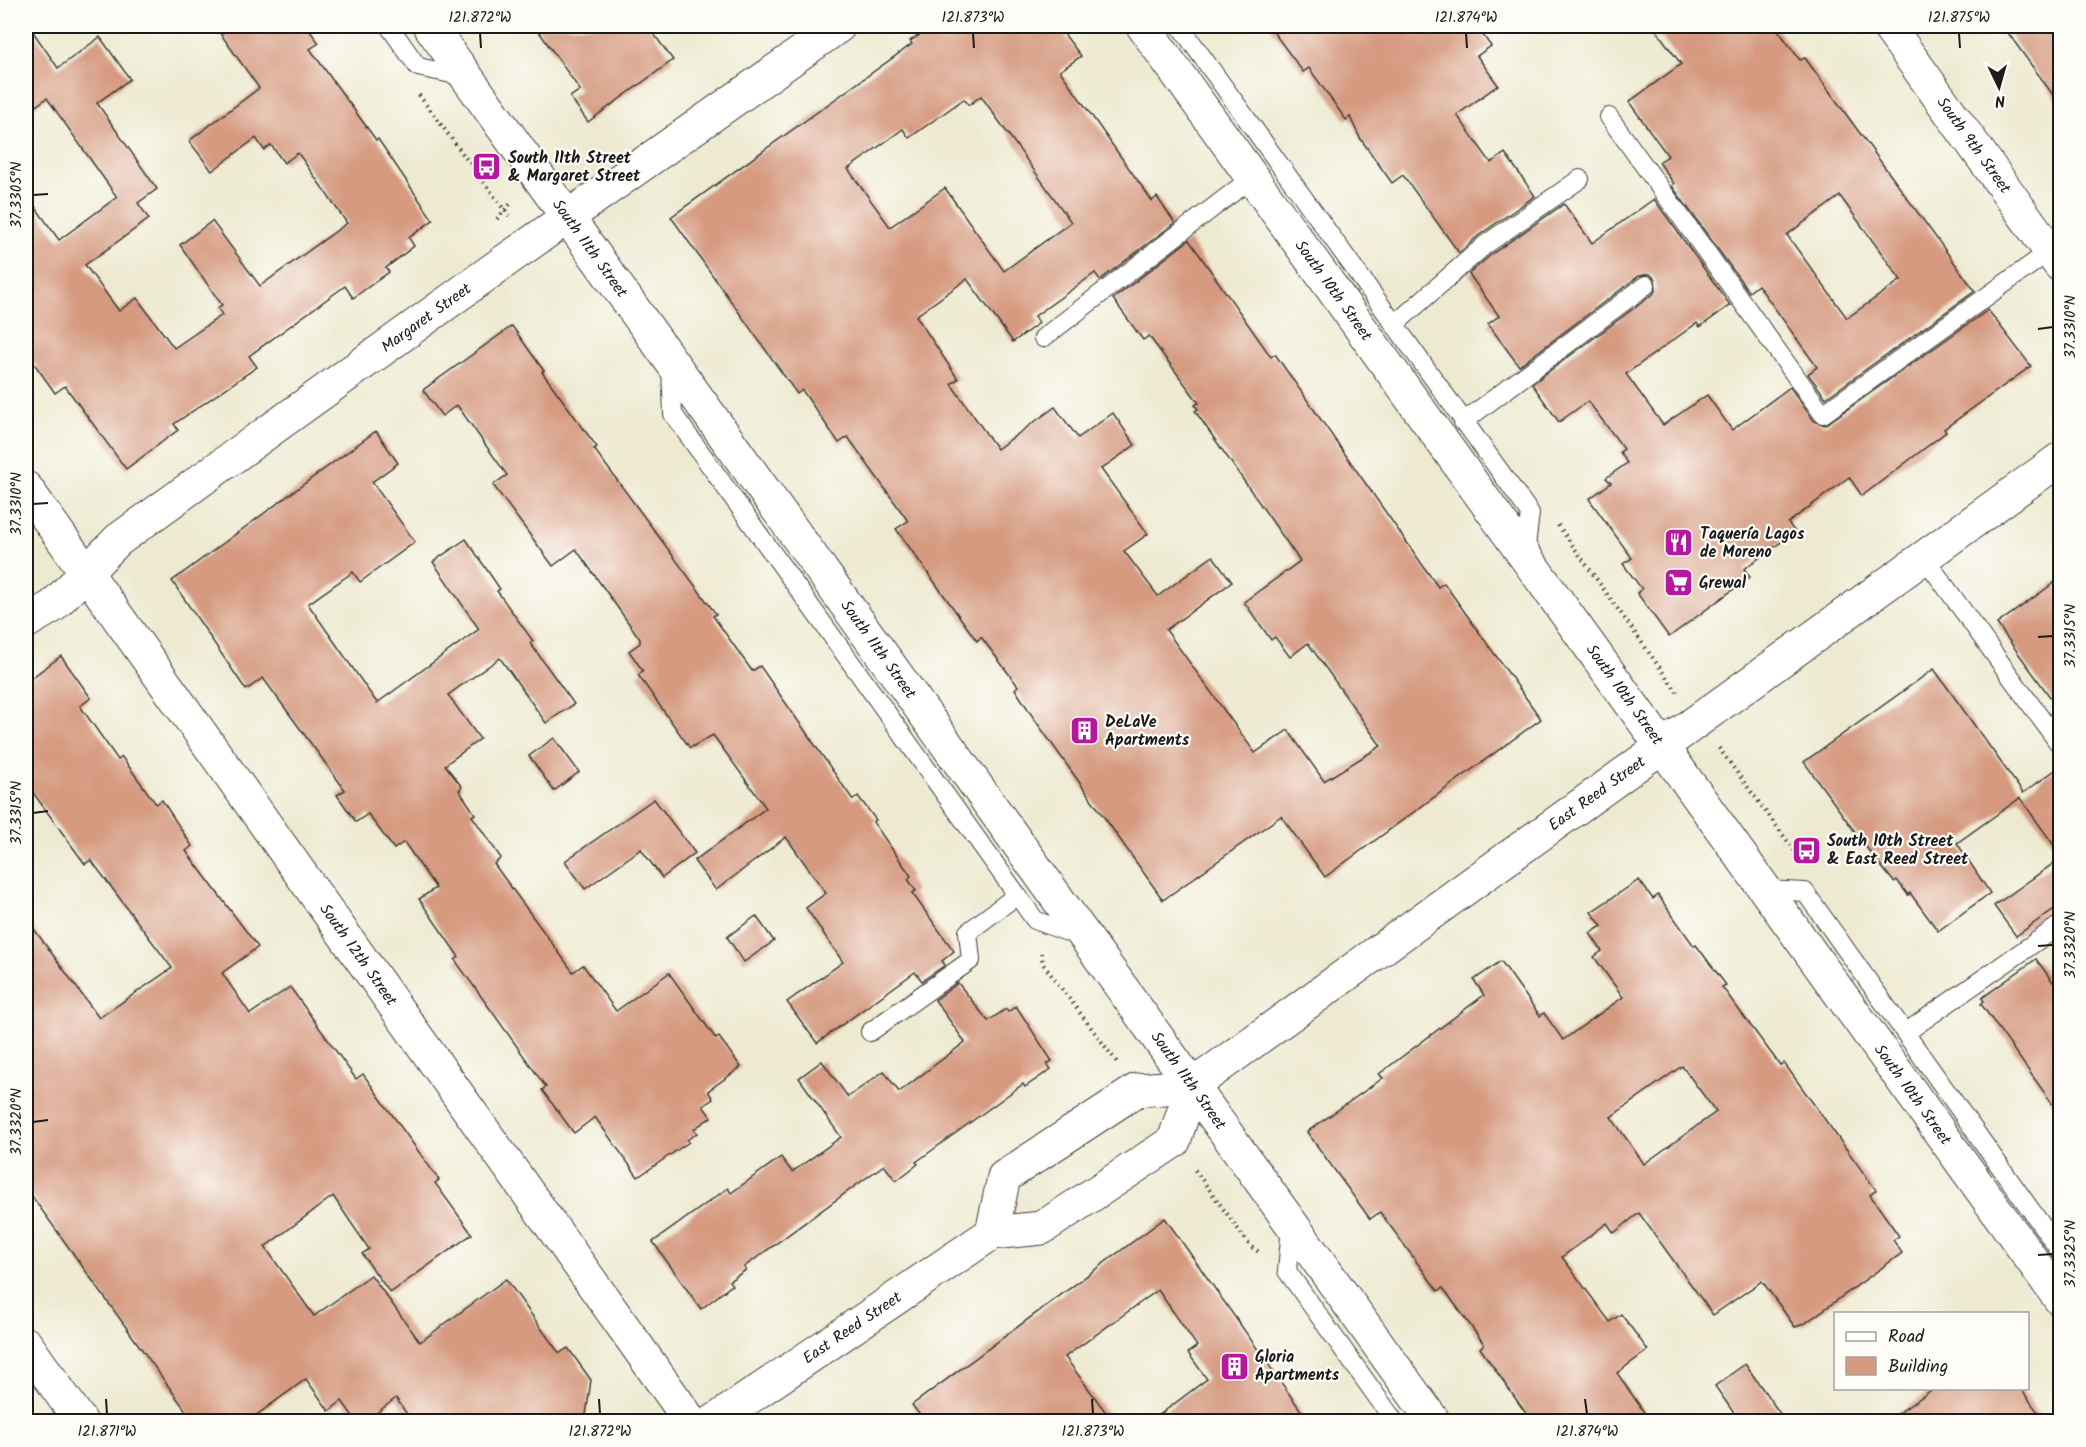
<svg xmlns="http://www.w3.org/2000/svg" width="2086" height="1447" viewBox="0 0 2086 1447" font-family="Kalam,sans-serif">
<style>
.building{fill:#d59a80;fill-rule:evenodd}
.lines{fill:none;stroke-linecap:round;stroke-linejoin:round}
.service-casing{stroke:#3c3b37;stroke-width:20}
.minor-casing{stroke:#3c3b37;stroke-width:35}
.tertiary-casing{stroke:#3c3b37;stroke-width:35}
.secondary-casing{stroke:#3c3b37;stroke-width:35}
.path{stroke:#3c3b37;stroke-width:4;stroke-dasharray:1.5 4.5;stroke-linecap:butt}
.service{stroke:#fff;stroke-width:18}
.minor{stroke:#fff;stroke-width:33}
.tertiary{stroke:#fff;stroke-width:33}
.secondary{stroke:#fff;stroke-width:33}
.ticks{fill:none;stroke:#1c1c1c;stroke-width:2}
.labels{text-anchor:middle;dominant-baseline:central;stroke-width:4.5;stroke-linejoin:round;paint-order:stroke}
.street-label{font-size:16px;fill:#1c1c1c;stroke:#fdfcf7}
.poi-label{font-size:16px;font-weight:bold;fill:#1c1c1c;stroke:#fdfcf7;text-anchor:start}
.neatline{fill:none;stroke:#1c1c1c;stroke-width:2}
.ticks-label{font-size:15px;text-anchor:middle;fill:#1c1c1c}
</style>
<rect width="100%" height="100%" fill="#fdfcf7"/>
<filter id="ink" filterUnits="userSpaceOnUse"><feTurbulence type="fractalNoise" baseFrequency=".0167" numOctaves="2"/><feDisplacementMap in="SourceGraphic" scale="12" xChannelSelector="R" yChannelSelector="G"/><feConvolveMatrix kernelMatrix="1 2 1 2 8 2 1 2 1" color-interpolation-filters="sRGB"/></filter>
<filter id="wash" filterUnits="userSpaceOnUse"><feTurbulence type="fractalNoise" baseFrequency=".008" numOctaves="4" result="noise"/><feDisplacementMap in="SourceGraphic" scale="24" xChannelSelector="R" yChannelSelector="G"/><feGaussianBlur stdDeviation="1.35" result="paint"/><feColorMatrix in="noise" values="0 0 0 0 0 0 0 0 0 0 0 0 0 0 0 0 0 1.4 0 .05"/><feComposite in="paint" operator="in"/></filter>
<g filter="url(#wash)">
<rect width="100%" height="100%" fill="#eeead2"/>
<g id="blocks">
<!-- building -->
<g class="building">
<path d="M26,26h3l29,42 42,-31 30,42 -33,24 60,86 -19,14 11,16 -64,46 34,46 18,-13 37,50 48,-33 -4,-7 4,-3 -42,-60 32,-24 48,65 87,-63 -49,-70 -14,10 -13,-18 -7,5 -8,-12 -44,33 -23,-30 70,-53 -44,-62h91l13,17 -9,6 66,91 2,-1 55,81 -24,18 5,8 -28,22 3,4 -36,26 -8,-12 -96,70 8,11 -83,57 4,6 -52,39 -61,-83 -10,7 -29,-41v-158l33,46 58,-43 -70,-99 -21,15z"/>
<path d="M535,26h113l25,34 -85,62 -18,-25 10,-7z"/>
<path d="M933,26h125l23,30 -21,15 92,130 5,-4 18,26 -75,57 -5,-7 -60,43 4,7 -26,19 -46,-63 -51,37 42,63 -7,5 46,65 58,-42 23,31 35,-25 22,32 -34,24 47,65 -24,17 34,45 55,-40 19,26 -66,48 89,123 33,-23 36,51 57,-35 -73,-103 -18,14 -15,-20 -4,3 -27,-38 56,-41 -105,-150 3,-2 -3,-4 4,-2 -50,-67 -6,4 -30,-41 76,-59 82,117 4,-3 163,233 6,-4 97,136 -216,158 -44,-61 -118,84 -128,-180 -20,-31 3,-3 -37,-49 -4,4 -81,-112 12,-8 -60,-84 -9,6 -37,-53 -5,4 -126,-177 241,-173 -2,-3zM981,96l90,126 -67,49 -59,-83 -55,39 -42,-58 55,-40 6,9 55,-39 5,6z"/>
<path d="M1269,26h207l15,20 -14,10 21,29 -41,30 34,48 14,-10 30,43 -57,40 -19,17 -56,-78 -11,8 -32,-45 -10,-21 -4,3 -37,-52 -6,4z"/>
<path d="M1653,26h122l25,34 5,-2 170,233 -149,107 -18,-24 9,-7 -59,-82 -9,7 -77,-106 2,-2 -15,-22 9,-6 -39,-54 52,-38zM1840,196l61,84 -54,38 -60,-83z"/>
<path d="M2003,26h58v80z"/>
<path d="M1654,199l76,106 -30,22 -3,-4 -71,51 37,51 44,-30 25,35 58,-43 24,34 11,4 163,-115 43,56 -87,63 2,3 -84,64 -13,-19 -61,46 7,9 -51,37 6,8 -81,60 -32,-44 5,-4 -19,-25 9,-6 -43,-59 22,-16 -5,-5 21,-15 -7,-11 4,-3 -36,-48 -29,21 -27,-38 121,-90 3,-5 -1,-10 -5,-5 -11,2 -120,90 -31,-42 11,-8 -30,-42 23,-20 72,-50 28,39z"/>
<path d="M512,326l32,45 -2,1 55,75 -3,2 122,165 -3,2 39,55 8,-5 93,134 5,-4 18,24 -3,2 38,54 -3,3 8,12 -4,2 42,58 -12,10 3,4 -23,16 -7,-9 -98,71 -30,-41 56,-40 -37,-54 20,-15 -40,-56 -70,53 -22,-29 72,-53 -53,-73 -23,13 -52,-73 5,-4 -14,-20 11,-8v-4l-64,-90 -23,17 -60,-81 14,-10 -50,-70 -15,11 -19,-26z"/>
<path d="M376,431l22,32 -26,19 43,60 -55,40 -7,-10 -45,32 69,99 102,-74 -46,-67 33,-23 34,50 -3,2 36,50 -3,2 44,61 -28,19 -46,-65 -52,37 32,44 -35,26 17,22 -3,3 16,24 -3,2 29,42 -7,6 79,108 10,-7 33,46 53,-38 47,66 3,-2 22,30 -33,24 5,8 -10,7 8,11 -17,12 3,4 -10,7 2,2 -51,35 -43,-60 -21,16 -32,-43 4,-3 -91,-127 4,-3 -40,-58 17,-11 -32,-46 -10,7 -26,-35 -12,8 -19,-27 8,-5 -82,-112 -17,12 -74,-109z"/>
<path d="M2061,578v134l-64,-88z"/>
<path d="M61,656l30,42 -11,8 38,54 4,-3 34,47 6,-4 30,46 -6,5 72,96 -36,26 28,41 40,-27 66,92 7,-5 76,106 -4,3 37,51 -82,59 -28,-39 7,-5 -36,-53 -68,51 49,69 57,-41 49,67 86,-63 50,70 4,4 8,-5 23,32 -6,42h-173l-16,-24 -31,24h-8l-15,-21 -13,10 -23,-32 -59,43h-53l-168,-234v-270l73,100 73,-50 -81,-108 -6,4 -59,-81v-101z"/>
<path d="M1934,669l89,124 38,-27v89l-41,-57 -63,45 33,50 -52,38 -28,-38 -2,2 -11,-15 -3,2 -25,-31 -65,-89z"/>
<path d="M554,738l25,34 -25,19 -25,-35z"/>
<path d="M654,799l41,54 -33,25 -21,-29 -56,40 -20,-28z"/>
<path d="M2061,858v46l-45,32 -22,-30z"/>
<path d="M1639,880l14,19 5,-4 36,51 2,-1 30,40 -4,2 58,78 4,-2 92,127 -6,5 29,41 -6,4 9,13 -98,71 -9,3 -33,-46 -49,34 -74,-102 -25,20 -7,-10 -45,34 48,65 11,-8 27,36 -31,23 34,49h-119l-52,-74 4,-4 -41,-56 -5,3 -58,-79 -10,7 -63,-87 76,-54 -4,-4 105,-79 -10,-15 27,-19 39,55 4,-3 19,27 60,-43 -29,-40 8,-6 -12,-18 12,-7 -11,-14zM1682,1066l34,46 -72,52 -33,-47z"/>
<path d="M756,916l18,25 -30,21 -17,-25z"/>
<path d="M2036,959l25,34v123l-80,-112 3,-3 -2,-3z"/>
<path d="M958,983l30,38 18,-12 2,3 8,-6 36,55 -5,3 4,5 -26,18 -2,-3 -107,78 2,2 -22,17 -12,-16 -140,102 2,3 -17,11 3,4 -31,24 -48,-67 75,-54 3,5 50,-36 11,15 49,-35 -42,-59 23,-17 26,36 36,-26 15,21 66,-50 -30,-42z"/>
<path d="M1165,1218l144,204h-159l57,-43 -19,-26 9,-7 -39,-56 -93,67 48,65h-188l-13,-17z"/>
<path d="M1745,1364l41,58h-46l-25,-36z"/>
<path d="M1933,1389h88l24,33h-159z"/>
</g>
</g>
</g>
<g filter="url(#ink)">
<use href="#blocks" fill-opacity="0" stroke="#3c3b37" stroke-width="1.5"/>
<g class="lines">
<defs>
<g id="service">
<path d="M389,26l29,41 48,10"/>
<path d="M1180,26l350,487 -5,42"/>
<path d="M1609,117l214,297 227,-163"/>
<path d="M1394,325l91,-80 95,-66"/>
<path d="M1043,338l210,-161"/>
<path d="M671,368l2,46 362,506 48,18"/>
<path d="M1463,422l183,-137"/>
<path d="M1924,557l136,188"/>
<path d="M1766,890l39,2 255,359"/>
<path d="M870,1032l101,-72 -3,-28 49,-37"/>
<path d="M1905,1033l155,-108"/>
<path d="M1291,1226l-4,45 108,151"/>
</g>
<g id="minor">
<path id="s1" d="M1888,26l172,239"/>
<path id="s2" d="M26,488l665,934"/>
<path id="s3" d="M26,622l27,-16 65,-66 387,-279 334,-235"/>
<path d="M26,1344l55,78"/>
</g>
<g id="tertiary">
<path id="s4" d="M992,1233l12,-56 133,-87 55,-4 868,-627"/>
<path id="s5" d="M713,1422l279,-189 50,-5 132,-87 18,-55"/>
</g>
<g id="secondary">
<path id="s6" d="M430,26l1004,1396"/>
<path id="s7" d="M1143,26l917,1273"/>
</g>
</defs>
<!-- service casing -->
<use href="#service" class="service-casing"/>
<!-- minor casing -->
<use href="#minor" class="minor-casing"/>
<!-- tertiary casing -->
<use href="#tertiary" class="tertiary-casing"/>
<!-- secondary casing -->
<use href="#secondary" class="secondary-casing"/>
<!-- path -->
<g class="path">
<path d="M419,95l90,121"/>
<path d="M497,219l15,-17"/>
<path d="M1558,525l119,167"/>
<path d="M1719,748l75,102 4,13"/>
<path d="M1041,953l2,11 74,98"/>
<path d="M1195,1170l56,77 10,6"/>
</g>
<!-- service -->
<use href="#service" class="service"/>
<!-- minor -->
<use href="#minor" class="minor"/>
<!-- tertiary -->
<use href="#tertiary" class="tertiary"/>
<!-- secondary -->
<use href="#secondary" class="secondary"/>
</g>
</g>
<!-- ticks -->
<path class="ticks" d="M480,33l1,15M973,33l1,15M1466,33l1,15M1959,33l1,15M33,195l15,-1M2038,329l15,-2M33,504l15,-1M2038,637l15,-1M33,813l15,-2M2038,946l15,-1M33,1122l15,-2M2038,1255l15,-1M106,1399l1,15M599,1399l1,15M1092,1399l1,15M1585,1399l2,15"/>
<!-- icons -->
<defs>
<symbol id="bus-square" viewBox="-11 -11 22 22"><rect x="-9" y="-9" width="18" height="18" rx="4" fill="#b5179e" stroke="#fdfcf7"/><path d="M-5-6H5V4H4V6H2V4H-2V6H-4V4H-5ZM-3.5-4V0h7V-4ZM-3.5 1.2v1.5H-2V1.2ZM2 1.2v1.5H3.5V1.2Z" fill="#fff"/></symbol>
<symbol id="restaurant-square" viewBox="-11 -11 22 22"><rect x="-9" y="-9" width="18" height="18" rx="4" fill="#b5179e" stroke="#fdfcf7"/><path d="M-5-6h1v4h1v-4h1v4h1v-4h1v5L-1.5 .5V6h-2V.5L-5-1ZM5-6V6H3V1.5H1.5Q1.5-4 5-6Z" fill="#fff"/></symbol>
<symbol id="supermarket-square" viewBox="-11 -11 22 22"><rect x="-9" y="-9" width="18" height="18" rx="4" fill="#b5179e" stroke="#fdfcf7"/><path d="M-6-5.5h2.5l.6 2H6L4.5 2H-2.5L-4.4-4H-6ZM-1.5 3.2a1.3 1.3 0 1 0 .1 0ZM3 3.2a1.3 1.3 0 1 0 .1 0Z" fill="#fff"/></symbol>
<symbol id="building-square" viewBox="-11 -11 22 22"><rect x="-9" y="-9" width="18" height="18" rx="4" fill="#b5179e" stroke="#fdfcf7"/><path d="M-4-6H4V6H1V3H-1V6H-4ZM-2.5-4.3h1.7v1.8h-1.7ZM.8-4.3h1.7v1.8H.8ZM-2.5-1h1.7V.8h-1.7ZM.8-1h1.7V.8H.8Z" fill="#fff"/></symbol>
</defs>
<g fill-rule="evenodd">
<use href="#bus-square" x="470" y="150" width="33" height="33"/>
<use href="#restaurant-square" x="1662" y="526" width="33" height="33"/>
<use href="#supermarket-square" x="1662" y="566" width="33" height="33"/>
<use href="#building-square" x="1068" y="714" width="33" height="33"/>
<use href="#bus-square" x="1790" y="834" width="33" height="33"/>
<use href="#building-square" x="1218" y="1350" width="33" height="33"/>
</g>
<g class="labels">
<!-- street labels -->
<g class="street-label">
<text stroke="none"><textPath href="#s1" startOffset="147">South 9th Street</textPath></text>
<text stroke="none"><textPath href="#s6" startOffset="274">South 11th Street</textPath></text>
<text stroke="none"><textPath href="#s7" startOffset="326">South 10th Street</textPath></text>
<text stroke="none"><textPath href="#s3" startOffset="504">Margaret Street</textPath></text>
<text stroke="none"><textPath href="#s6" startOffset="768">South 11th Street</textPath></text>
<text stroke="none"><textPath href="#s7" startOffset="824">South 10th Street</textPath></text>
<text stroke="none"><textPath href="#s4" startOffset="771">East Reed Street</textPath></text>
<text stroke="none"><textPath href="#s2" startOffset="573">South 12th Street</textPath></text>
<text stroke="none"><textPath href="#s6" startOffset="1299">South 11th Street</textPath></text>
<text stroke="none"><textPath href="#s7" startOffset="1317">South 10th Street</textPath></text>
<text stroke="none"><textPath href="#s5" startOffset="168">East Reed Street</textPath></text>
</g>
<!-- poi labels -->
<g class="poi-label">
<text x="508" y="158">South 11th Street<tspan x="508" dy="18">&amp; Margaret Street</tspan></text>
<text x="1700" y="534">Taquería Lagos<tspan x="1700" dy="18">de Moreno</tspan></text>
<text x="1699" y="583">Grewal</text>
<text x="1105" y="722">DeLaVe<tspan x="1105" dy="18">Apartments</tspan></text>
<text x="1827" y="841">South 10th Street<tspan x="1827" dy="18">&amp; East Reed Street</tspan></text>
<text x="1255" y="1357">Gloria<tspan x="1255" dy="18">Apartments</tspan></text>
</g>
</g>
<!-- margin -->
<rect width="2086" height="1447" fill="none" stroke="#fdfcf7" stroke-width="66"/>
<!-- legend -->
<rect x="1834" y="1312" width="195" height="78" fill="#fdfcf7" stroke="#a3a29f" stroke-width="1.5"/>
<rect x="1846" y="1332" width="30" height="9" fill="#ffffff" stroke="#a3a29f" stroke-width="1.5"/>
<text x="1888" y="1342" font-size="18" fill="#1c1c1c">Road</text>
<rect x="1846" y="1357" width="30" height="18" fill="#d59a80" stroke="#a3a29f" stroke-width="1.5"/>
<text x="1888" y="1372" font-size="18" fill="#1c1c1c">Building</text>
<!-- north arrow -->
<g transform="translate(1999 87) rotate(175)" stroke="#fdfcf7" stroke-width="4.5" paint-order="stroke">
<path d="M0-4.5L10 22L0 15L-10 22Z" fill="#1c1c1c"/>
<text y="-9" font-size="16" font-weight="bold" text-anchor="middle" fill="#1c1c1c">N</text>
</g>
<rect x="33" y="33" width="2020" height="1381" class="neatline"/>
<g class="ticks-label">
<text x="480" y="22">121.872°W</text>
<text x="973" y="22">121.873°W</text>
<text x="1466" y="22">121.874°W</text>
<text x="1959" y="22">121.875°W</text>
<text transform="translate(16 195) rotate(-90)" y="5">37.3305°N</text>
<text transform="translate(2070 327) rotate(-90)" y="5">37.3310°N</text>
<text transform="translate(16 504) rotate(-90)" y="5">37.3310°N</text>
<text transform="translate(2070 636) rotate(-90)" y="5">37.3315°N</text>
<text transform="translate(16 813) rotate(-90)" y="5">37.3315°N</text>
<text transform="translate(2070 945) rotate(-90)" y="5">37.3320°N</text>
<text transform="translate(16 1122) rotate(-90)" y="5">37.3320°N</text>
<text transform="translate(2070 1254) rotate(-90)" y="5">37.3325°N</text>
<text x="107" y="1436">121.871°W</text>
<text x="600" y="1436">121.872°W</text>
<text x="1093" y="1436">121.873°W</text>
<text x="1587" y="1436">121.874°W</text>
</g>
</svg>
